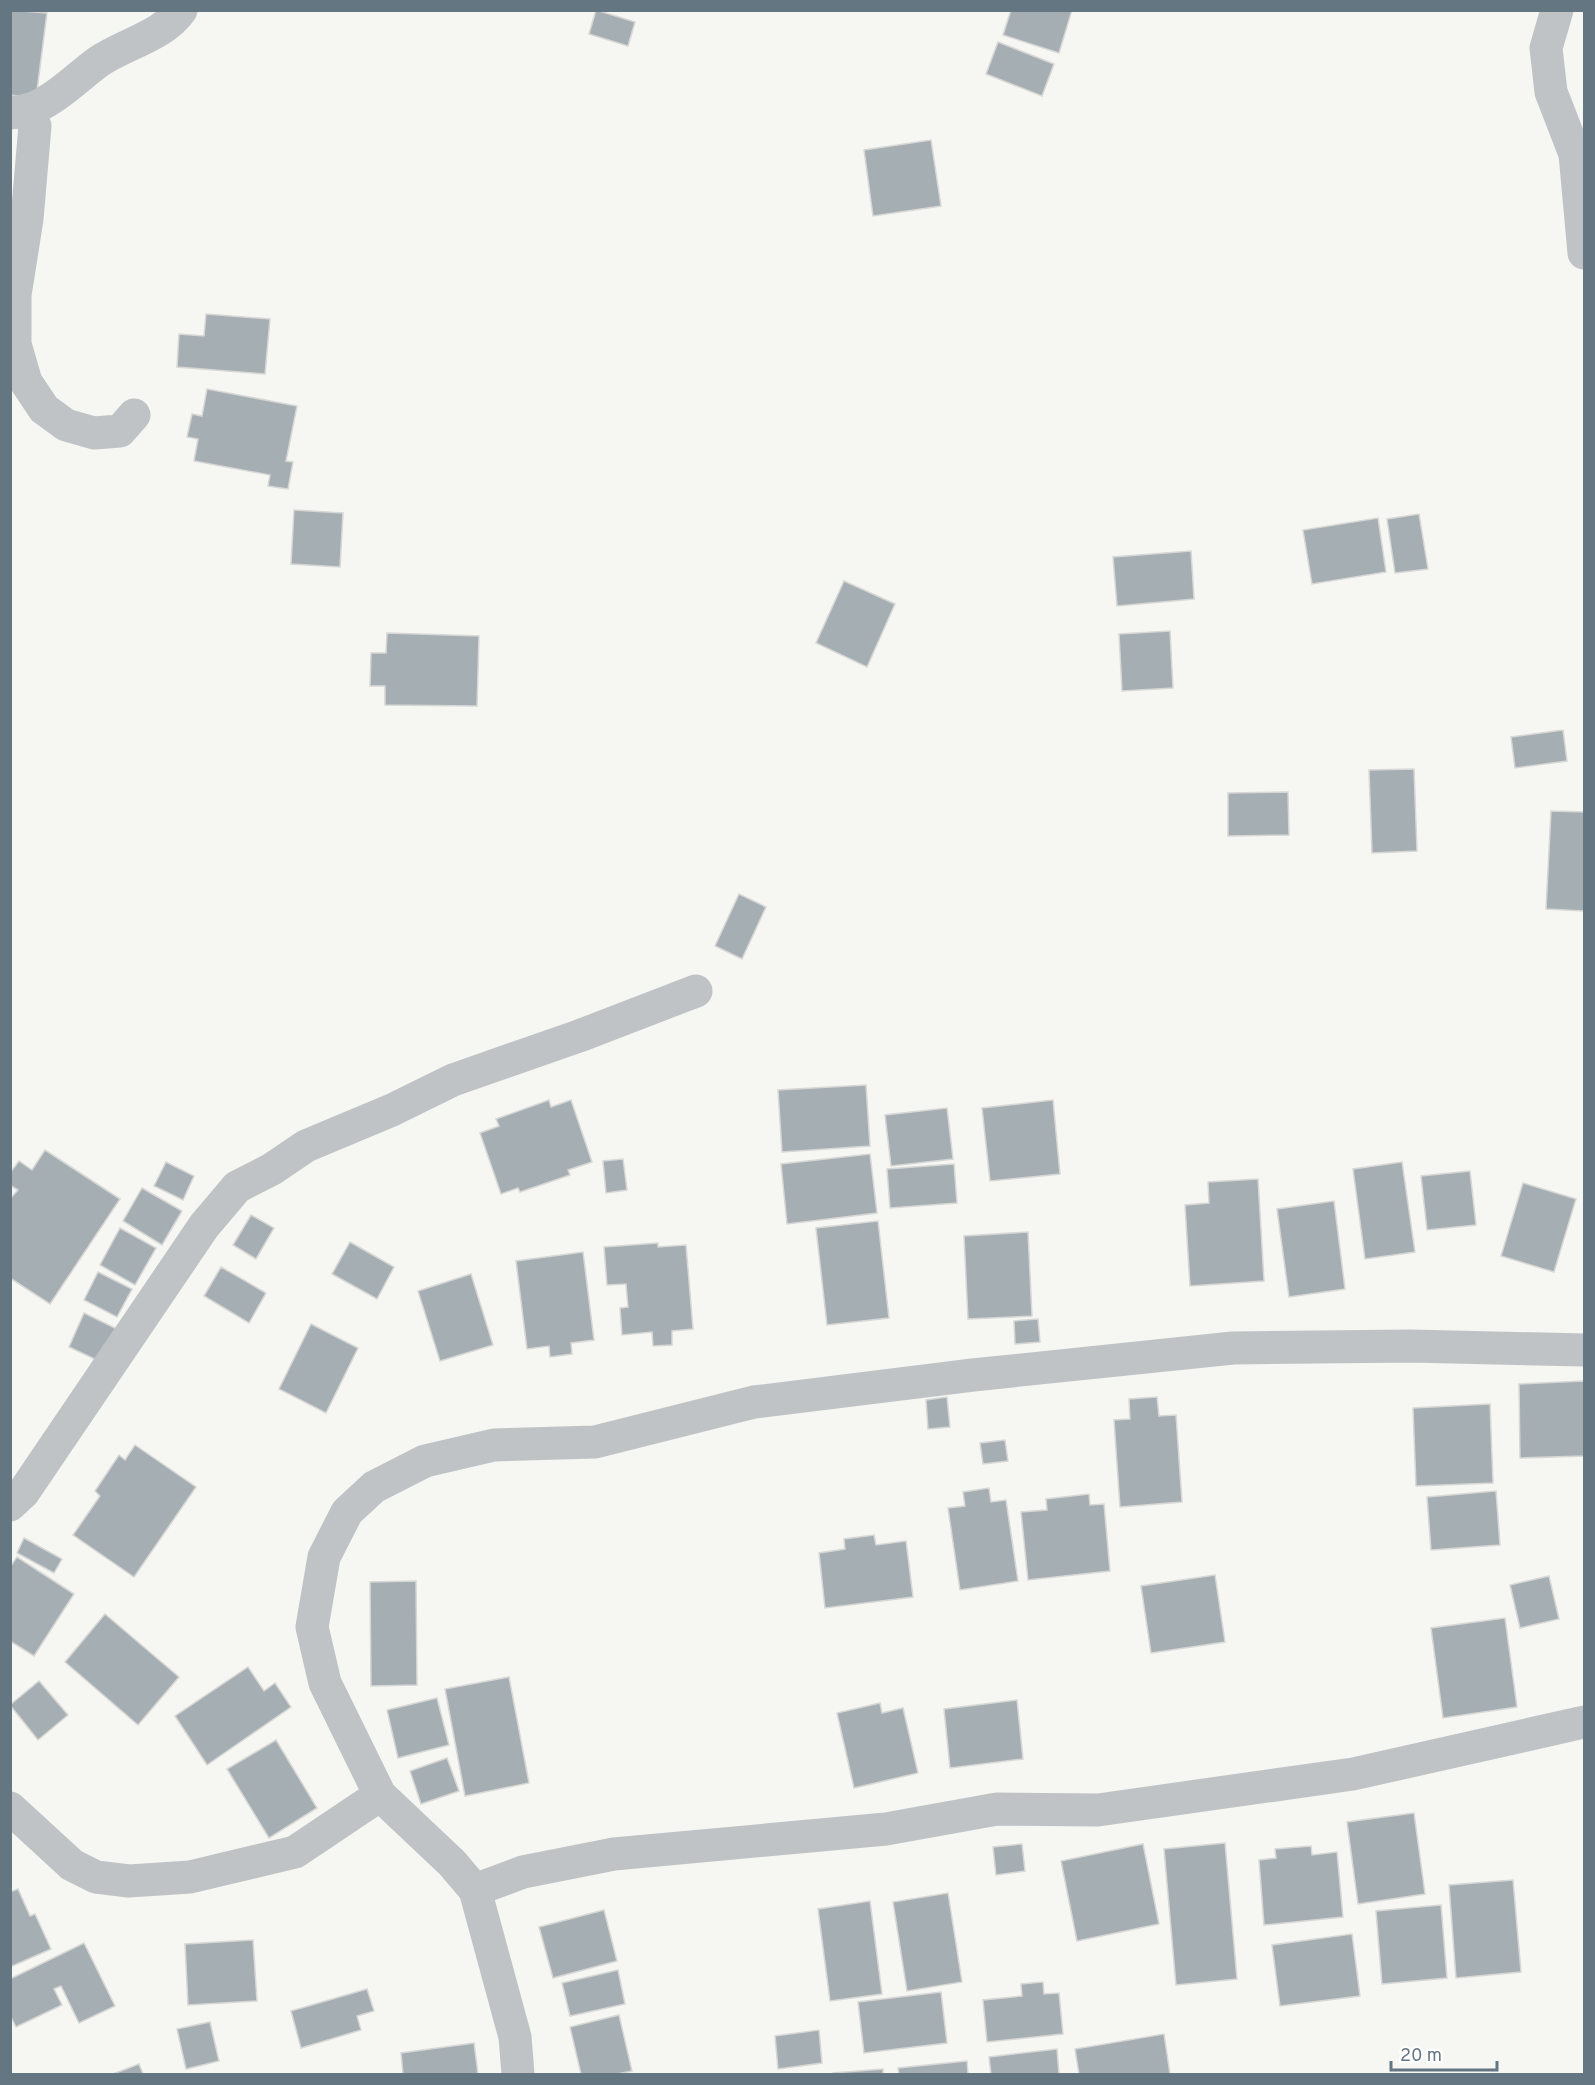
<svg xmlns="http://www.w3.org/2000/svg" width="1595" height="2085" viewBox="0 0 1595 2085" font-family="Overpass,sans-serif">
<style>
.building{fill:#a5aeb3;stroke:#d7d7d5;stroke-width:1.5}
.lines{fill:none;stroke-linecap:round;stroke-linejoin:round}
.street{stroke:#bfc3c6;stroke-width:33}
</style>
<rect width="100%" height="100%" fill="#f6f6f2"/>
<!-- building -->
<g class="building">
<path d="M10,10l37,3 -11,85 -26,-3z"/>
<path d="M596,10l39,12 -7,24 -39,-12z"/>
<path d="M1011,10h61l-13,43 -56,-18z"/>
<path d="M998,42l56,22 -12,32 -56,-22z"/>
<path d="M931,140l10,66 -68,10 -9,-66z"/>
<path d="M206,314l64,5 -5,55 -88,-7 2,-33 25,2z"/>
<path d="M207,389l90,17 -11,55 7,1 -5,27 -20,-3 2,-11 -76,-14 4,-22 -11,-2 5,-23 10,2z"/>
<path d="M294,510l49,3 -3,54 -49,-3z"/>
<path d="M1419,514l9,55 -33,4 -8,-54z"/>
<path d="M1378,518l8,54 -74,12 -9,-54z"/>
<path d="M1191,551l3,48 -77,7 -4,-49z"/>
<path d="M844,581l51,23 -28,63 -51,-24z"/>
<path d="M1170,631l3,57 -51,3 -3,-57z"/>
<path d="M387,633l92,3 -2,70 -92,-1v-19h-15l1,-33h15z"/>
<path d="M1563,730l4,31 -52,7 -4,-31z"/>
<path d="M1414,769l3,82 -45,2 -3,-83z"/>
<path d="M1288,792l1,43 -61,1v-43z"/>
<path d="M1551,811l33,1v99l-38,-2z"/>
<path d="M739,894l27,13 -24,52 -27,-13z"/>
<path d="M866,1085l4,61 -88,6 -4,-62z"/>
<path d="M549,1100l2,7 20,-7 21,62 -24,8 2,5 -50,17 -2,-4 -17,6 -21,-61 19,-7 -3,-7z"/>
<path d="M1053,1100l7,74 -70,7 -8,-73z"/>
<path d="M947,1108l6,51 -62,7 -6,-51z"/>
<path d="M45,1150l75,49 -70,105 -40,-26v-79l8,-9 -8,-5v-12l9,-12 13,9z"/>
<path d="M870,1154l7,59 -90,11 -6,-60z"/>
<path d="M623,1159l4,31 -21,3 -3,-32z"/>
<path d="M166,1162l28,14 -11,24 -29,-14z"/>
<path d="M1402,1162l13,90 -50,7 -12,-90z"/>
<path d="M954,1164l3,39 -67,5 -3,-39z"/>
<path d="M1470,1171l6,54 -49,5 -6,-54z"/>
<path d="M1258,1179l6,102 -74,5 -5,-81 24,-2 -1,-21z"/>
<path d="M1523,1183l53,16 -22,73 -53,-16z"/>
<path d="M142,1188l40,23 -20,34 -39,-24z"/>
<path d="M1334,1201l11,88 -56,8 -12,-88z"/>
<path d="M251,1215l23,13 -18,31 -23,-14z"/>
<path d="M878,1221l11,97 -62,7 -11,-97z"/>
<path d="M120,1228l36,20 -21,37 -35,-20z"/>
<path d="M1028,1232l4,84 -64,3 -4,-83z"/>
<path d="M350,1242l44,25 -17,32 -45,-25z"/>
<path d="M658,1243v4l28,-2 7,84 -21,2v14l-19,1 -1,-14 -30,3 -2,-27 8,-1 -2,-23 -19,1 -3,-38z"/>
<path d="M583,1252l11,88 -23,3 1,11 -22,3 -1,-11 -22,3 -11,-88z"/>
<path d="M221,1267l45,26 -17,30 -45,-27z"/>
<path d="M98,1272l34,17 -15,28 -33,-17z"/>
<path d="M471,1274l22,71 -53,16 -22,-70z"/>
<path d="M84,1313l33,16 -16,33 -32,-15z"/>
<path d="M1038,1319l2,23 -25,2 -1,-23z"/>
<path d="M311,1324l47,24 -32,65 -47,-24z"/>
<path d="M1584,1381v75l-64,2 -1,-74z"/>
<path d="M947,1397l3,30 -22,2 -2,-29z"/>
<path d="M1157,1397l2,19 17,-1 6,87 -62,5 -6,-87 16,-1 -1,-20z"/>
<path d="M1490,1404l3,79 -77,3 -3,-78z"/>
<path d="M1005,1440l3,21 -25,3 -3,-21z"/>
<path d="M135,1445l61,42 -62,90 -61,-42 27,-39 -5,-5 24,-36 6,5z"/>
<path d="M989,1488l2,14 15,-2 12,81 -58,9 -12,-82 17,-2 -2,-14z"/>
<path d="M1496,1491l4,54 -69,5 -4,-53z"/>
<path d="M1089,1494l1,11 14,-1 6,67 -82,9 -7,-68 26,-2 -1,-11z"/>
<path d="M874,1535l2,10 30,-4 7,56 -88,11 -6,-55 26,-4 -1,-10z"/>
<path d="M24,1538l38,21 -8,14 -37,-20z"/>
<path d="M17,1557l57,37 -40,62 -24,-15v-74z"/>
<path d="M1215,1575l10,67 -74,11 -10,-67z"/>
<path d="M1549,1576l10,43 -39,9 -10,-43z"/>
<path d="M416,1581l1,104 -46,1 -1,-104z"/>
<path d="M105,1614l74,63 -41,48 -73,-63z"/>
<path d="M1505,1618l12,89 -74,11 -12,-90z"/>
<path d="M248,1667l16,24 11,-8 16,24 -84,58 -32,-49z"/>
<path d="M509,1677l20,106 -64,13 -20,-107z"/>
<path d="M39,1681l29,34 -30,25 -28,-35z"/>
<path d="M437,1698l12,47 -51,13 -11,-48z"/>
<path d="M1017,1700l6,59 -73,9 -6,-59z"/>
<path d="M880,1703l2,10 21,-5 15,65 -64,15 -17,-75z"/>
<path d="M276,1740l41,68 -48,30 -42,-69z"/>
<path d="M447,1758l12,33 -38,13 -11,-33z"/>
<path d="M1414,1813l11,81 -67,10 -11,-82z"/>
<path d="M1225,1843l12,136 -61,6 -12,-136z"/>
<path d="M1022,1844l3,27 -29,4 -3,-28z"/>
<path d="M1143,1844l16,80 -82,17 -16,-80z"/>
<path d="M1311,1846l1,9 25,-3 6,65 -79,8 -5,-65 17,-2 -1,-9z"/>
<path d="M1513,1880l8,92 -65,6 -7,-93z"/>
<path d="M18,1889l12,27 5,-2 16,35 -41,18v-75z"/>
<path d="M948,1893l14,89 -55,9 -14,-89z"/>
<path d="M870,1901l12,93 -52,7 -12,-92z"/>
<path d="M1441,1905l6,73 -65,6 -6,-73z"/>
<path d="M604,1910l13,51 -64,17 -14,-51z"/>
<path d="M1352,1934l8,62 -80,10 -8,-61z"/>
<path d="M253,1940l4,61 -69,4 -3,-61z"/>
<path d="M84,1943l31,63 -36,17 -18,-37 -7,3 8,16 -46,22 -6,-12v-36z"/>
<path d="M618,1970l7,34 -55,12 -8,-33z"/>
<path d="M1043,1982l1,12 15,-1 4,41 -76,8 -4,-42 39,-4 -1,-12z"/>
<path d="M367,1989l7,22 -17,5 4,14 -60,18 -10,-37z"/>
<path d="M941,1992l6,51 -83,10 -6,-51z"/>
<path d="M619,2015l13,56 -15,3h-36l-11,-47z"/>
<path d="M210,2022l9,39 -33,8 -9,-40z"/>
<path d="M819,2030l3,33 -44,6 -3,-33z"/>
<path d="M1164,2034l6,40h-91l-4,-25z"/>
<path d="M474,2043l4,31h-75l-2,-21z"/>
<path d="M1057,2049l2,25h-68l-2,-17z"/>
<path d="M967,2061l1,13h-69l-1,-6z"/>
<path d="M139,2064l4,10h-30z"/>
<path d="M883,2069v5h-50v-1z"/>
</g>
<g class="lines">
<!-- street -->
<g class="street">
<path d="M1557,10l-11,38 5,44 24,62 9,99"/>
<path d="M26,111l9,15 -8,93 -12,76v49l11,38 18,27 22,16 28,8 26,-2 14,-16"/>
<path d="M10,113c12,-1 22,-3 32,-9 21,-11 37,-28 56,-42 26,-18 65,-26 83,-52"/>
<path d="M10,1505l13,-12 181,-267 33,-39 35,-18 34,-23 86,-36 61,-30 126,-44 117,-45"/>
<path d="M10,1808l62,57 24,12 33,4 61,-4 105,-25 85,-57"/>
<path d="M475,1890l48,-18 91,-18 272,-25 111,-20 101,1 255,-36 231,-52"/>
<path d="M518,2074l-3,-37 -40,-147 -23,-27 -72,-68 -55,-112 -13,-56 12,-70 23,-45 27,-25 51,-26 69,-16 101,-3 159,-40 219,-27 260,-27 177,-2 174,4"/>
</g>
</g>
<!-- border -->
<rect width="1595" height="2085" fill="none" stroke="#657683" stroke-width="24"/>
<!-- scale -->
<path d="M1391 2061v9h106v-9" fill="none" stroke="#657683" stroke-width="3"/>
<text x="1400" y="2061" font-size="18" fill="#657683" stroke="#ffffff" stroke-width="4.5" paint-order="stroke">20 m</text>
</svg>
